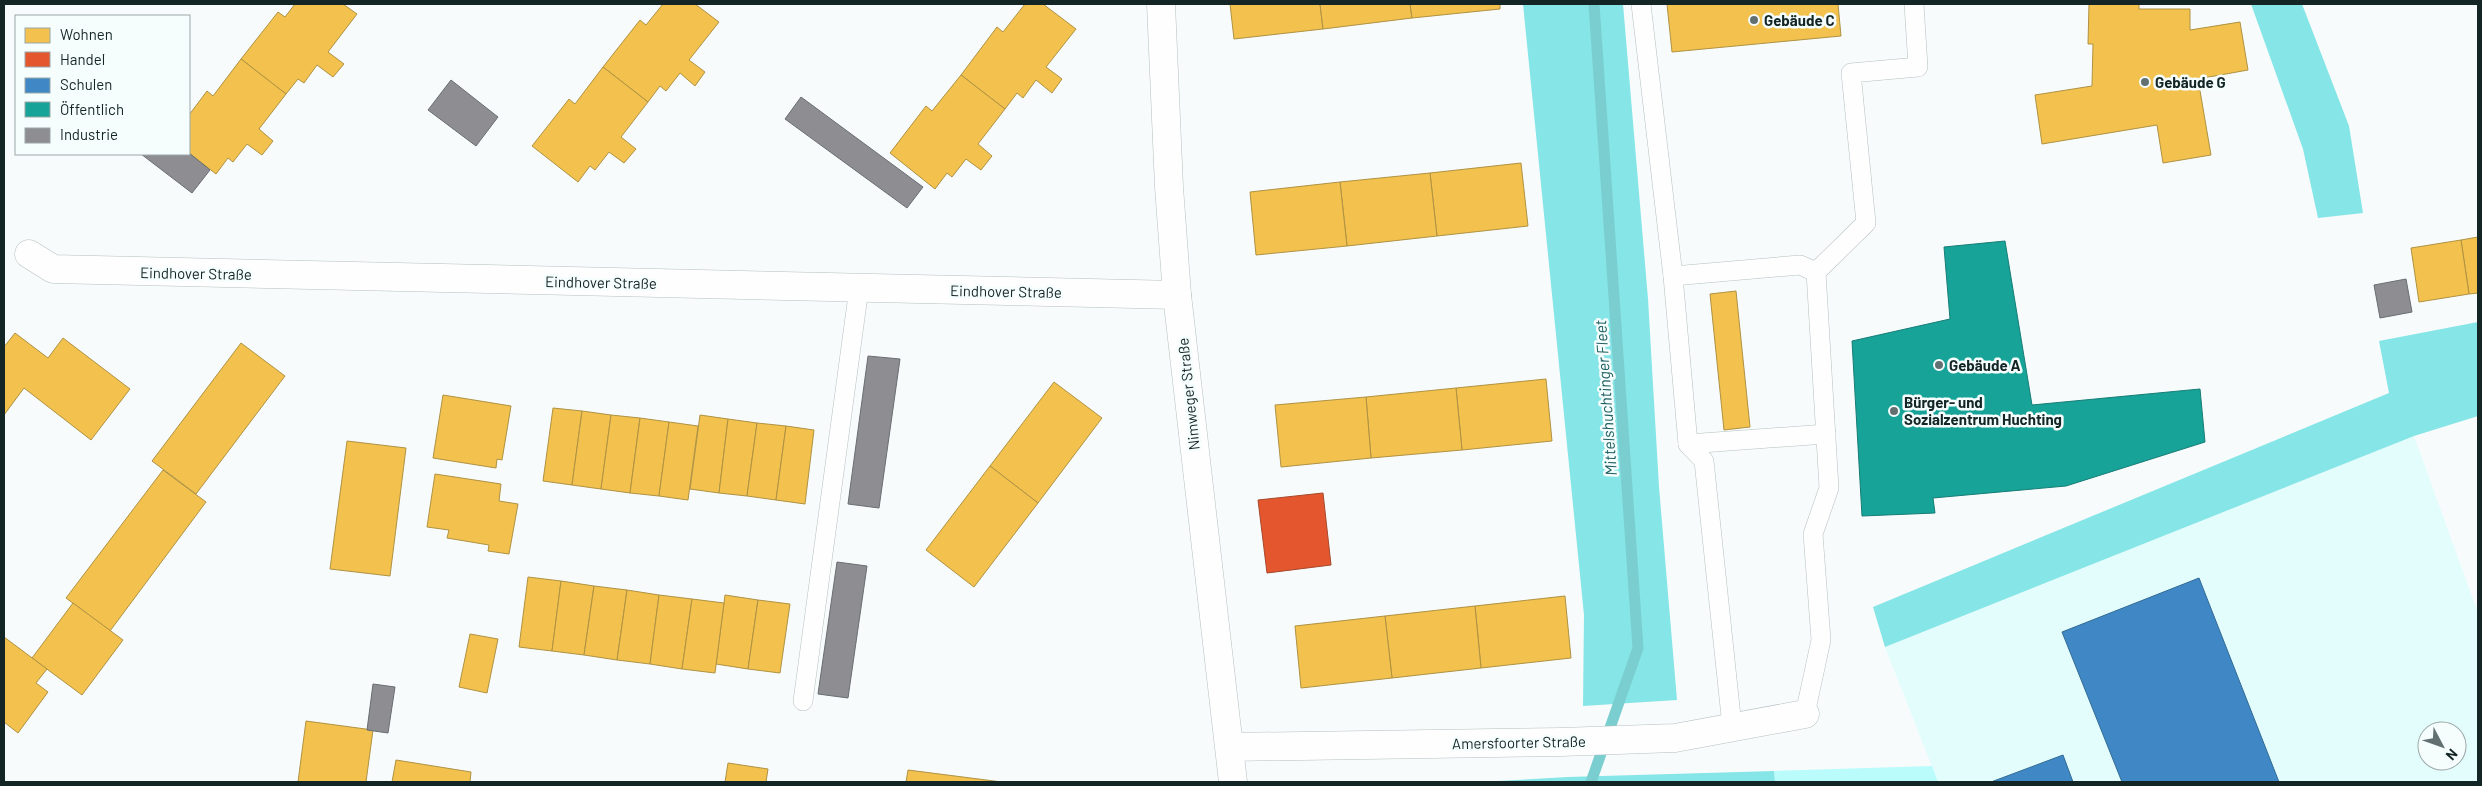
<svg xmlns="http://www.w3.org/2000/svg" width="2482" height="786" viewBox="0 0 2482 786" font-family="Barlow,sans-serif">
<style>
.built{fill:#e3fdfd;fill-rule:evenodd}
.green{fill:#bafbfc}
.forest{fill:#85e5e7}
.homes{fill:#f2c14e;stroke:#af9242}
.shops{fill:#e4572e;stroke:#a6482c}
.schools{fill:#3f88c5;stroke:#326a95}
.public{fill:#17a398;stroke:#167d76}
.industry{fill:#8d8d92;stroke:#696e72}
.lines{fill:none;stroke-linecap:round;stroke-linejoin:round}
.stream{stroke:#7bcecf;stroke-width:11}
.service-casing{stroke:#b6c0c1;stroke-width:20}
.minor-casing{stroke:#b6c0c1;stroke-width:29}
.service{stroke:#fefefe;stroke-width:19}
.minor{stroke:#fefefe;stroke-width:28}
.poi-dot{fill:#637071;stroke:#f5fdfd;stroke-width:2}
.labels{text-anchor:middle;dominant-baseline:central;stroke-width:5;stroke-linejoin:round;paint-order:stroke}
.poi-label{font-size:15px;font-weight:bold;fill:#142526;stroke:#f5fdfd;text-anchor:start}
.street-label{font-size:15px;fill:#142526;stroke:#f5fdfd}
.water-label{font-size:16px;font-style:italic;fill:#205f61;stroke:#f5fdfd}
</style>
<rect width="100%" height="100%" fill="#f7fbfb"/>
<!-- built -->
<path class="built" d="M2414,436l64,177v169h-540l-53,-135zM2427,731h30v30h-30z"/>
<!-- green -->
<path class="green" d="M1932,766l6,16h-163l-1,-11z"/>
<!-- forest -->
<g class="forest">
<path d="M1523,4h100l25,295 11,188 18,213 -94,6 1,-91z"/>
<path d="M2251,4h51l47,122 14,87 -45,5 -15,-69z"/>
<path d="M2478,322v94l-64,20 -529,211 -12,-40 516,-214 -10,-52z"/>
<path d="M1774,771l1,11 -277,-1 70,-4z"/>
</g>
<!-- homes -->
<g class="homes">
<path d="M295,4h48l14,10 -29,38 16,12 -11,13 -16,-12 -13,18 -6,-4 -12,15 -45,-35 37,-47 7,5z"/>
<path d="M663,4h32l24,18 -30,38 16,12 -10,14 -15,-13 -14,18 -6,-5 -12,16 -45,-35 37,-47 6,5z"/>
<path d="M1025,4h18l33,25 -30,38 16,12 -10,14 -16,-13 -13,18 -6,-5 -12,16 -44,-34 36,-48 6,5z"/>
<path d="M1230,4h90l3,25 -89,10z"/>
<path d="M1320,4h90l2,14 -89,11z"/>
<path d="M1410,4h90v5l-88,9z"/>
<path d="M1667,4h171l3,32 -169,16z"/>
<path d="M2089,4h50v5h51v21l50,-8 8,48 -50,9 13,76 -48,8 -6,-38 -115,19 -7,-49 57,-9 1,-42h-5z"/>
<path d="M241,59l45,35 -27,35 14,12 -11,14 -15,-11 -14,18 -5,-4 -12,16 -27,-21v-38l18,-24 6,5z"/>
<path d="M603,67l45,35 -27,35 15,12 -12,14 -15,-11 -14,18 -5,-4 -12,16 -46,-36 37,-47 6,5z"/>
<path d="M961,75l44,34 -27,35 14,12 -11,14 -15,-11 -14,18 -5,-4 -12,16 -45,-36 36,-47 6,5z"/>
<path d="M1521,163l7,63 -91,10 -7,-63z"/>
<path d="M1430,173l7,63 -90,10 -7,-64z"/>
<path d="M1340,182l7,64 -91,9 -6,-63z"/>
<path d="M2478,237v56l-9,1 -8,-54z"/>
<path d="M2461,240l8,54 -50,8 -8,-54z"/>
<path d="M1736,291l14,136 -26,3 -14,-136z"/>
<path d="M15,333l33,25 15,-20 67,51 -39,51 -67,-52 -20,27v-68z"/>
<path d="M241,343l44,33 -89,118 -44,-33z"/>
<path d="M1546,379l6,62 -90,9 -6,-62z"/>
<path d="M1054,382l48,36 -64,85 -48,-37z"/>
<path d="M1456,388l6,62 -91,8 -5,-61z"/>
<path d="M443,395l68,11 -9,54 -5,-1 -1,9 -63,-10z"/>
<path d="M1366,397l5,61 -90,9 -6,-62z"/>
<path d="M553,408l29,3 -10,74 -29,-4z"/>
<path d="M582,411l29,4 -10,74 -29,-4z"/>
<path d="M611,415l29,3 -10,75 -29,-4z"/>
<path d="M700,415l28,4 -9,74 -29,-4z"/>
<path d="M640,418l29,4 -10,74 -29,-3z"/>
<path d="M728,419l29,4 -10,73 -28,-3z"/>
<path d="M669,422l29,4 -10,74 -29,-4z"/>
<path d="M757,423l29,3 -10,74 -29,-4z"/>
<path d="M786,426l28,4 -9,74 -29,-4z"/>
<path d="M347,441l59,7 -16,128 -60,-7z"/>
<path d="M990,466l48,37 -64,84 -48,-37z"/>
<path d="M163,470l43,32 -96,129 -44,-33z"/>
<path d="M435,474l66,10 -2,17 19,3 -9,50 -21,-3 1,-6 -42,-7 2,-8 -22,-3z"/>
<path d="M528,577l33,4 -9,70 -33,-4z"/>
<path d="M561,581l33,5 -10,69 -32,-4z"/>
<path d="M594,586l33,4 -10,70 -33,-5z"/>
<path d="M627,590l32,5 -9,69 -33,-4z"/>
<path d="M659,595l33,4 -10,70 -32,-5z"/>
<path d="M725,595l33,5 -10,69 -32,-5z"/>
<path d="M1565,596l6,62 -90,10 -6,-62z"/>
<path d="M692,599l32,4 -9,70 -33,-4z"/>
<path d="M758,600l32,4 -10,69 -32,-4z"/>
<path d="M73,603l50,37 -41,55 -50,-37z"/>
<path d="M1475,606l6,62 -89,10 -7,-62z"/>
<path d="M1385,616l7,62 -91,10 -6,-62z"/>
<path d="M470,634l28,5 -11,54 -28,-6z"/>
<path d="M4,637l43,32 -11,14 12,9 -30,41 -14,-11z"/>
<path d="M306,721l67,9 -7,52h-68z"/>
<path d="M396,760l75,12 -1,10h-78z"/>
<path d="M728,763l40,6 -2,13h-41z"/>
<path d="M908,770l94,12h-96z"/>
</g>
<!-- shops -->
<path class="shops" d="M1323,493l8,72 -64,8 -9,-73z"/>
<!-- schools -->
<g class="schools">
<path d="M2199,578l80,204h-157l-60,-150z"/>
<path d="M2063,755l10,27h-82z"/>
</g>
<!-- public -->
<path class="public" d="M2005,241l27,164 168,-16 5,53 -139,44 -133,12 2,15 -73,3 -10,-175 98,-22 -6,-72z"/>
<!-- industry -->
<g class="industry">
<path d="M451,80l47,37 -22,29 -48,-36z"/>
<path d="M801,97l122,90 -16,21 -122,-89z"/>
<path d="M189,153l21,17 -18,23 -51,-39z"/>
<path d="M2406,279l6,33 -32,6 -6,-33z"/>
<path d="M868,356l32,3 -21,149 -31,-4z"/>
<path d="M837,562l30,4 -19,132 -30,-4z"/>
<path d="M373,684l22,3 -7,46 -21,-3z"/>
</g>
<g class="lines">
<!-- stream -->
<path class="stream" d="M1591,782l47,-134 -44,-644"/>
<defs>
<g id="service">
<path d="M1641,4l32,272 15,168 16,17 28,265"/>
<path d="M1673,276l127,-11 16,7"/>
<path d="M1688,444l138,-10"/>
<path d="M803,701l56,-413"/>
<path d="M1805,714l16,-74 -8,-106 16,-46 -13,-216 50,-49 -15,-150 67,-6 -4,-63"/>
</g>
<g id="minor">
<path d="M1161,4l8,183 8,108 56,487"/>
<path d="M29,254l24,15 1124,26"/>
<path d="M1230,747l331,-5 114,-4 130,-24"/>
</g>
</defs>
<!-- service casing -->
<use href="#service" class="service-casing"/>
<!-- minor casing -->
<use href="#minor" class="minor-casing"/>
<!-- service -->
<use href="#service" class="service"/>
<!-- minor -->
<use href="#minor" class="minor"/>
</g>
<!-- markers -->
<g class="poi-dot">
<circle cx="1754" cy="20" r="5"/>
<circle cx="2145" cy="82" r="5"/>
<circle cx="1939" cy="365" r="5"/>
<circle cx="1894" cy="411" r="5"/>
</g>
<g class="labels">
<!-- poi labels -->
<g class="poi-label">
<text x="1764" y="20">Gebäude C</text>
<text x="2155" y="82">Gebäude G</text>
<text x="1949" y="365">Gebäude A</text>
<text x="1904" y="402">Bürger- und<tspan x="1904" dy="17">Sozialzentrum Huchting</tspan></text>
</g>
<!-- street labels -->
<g class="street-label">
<text transform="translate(196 273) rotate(1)">Eindhover Straße</text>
<text transform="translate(601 282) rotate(1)">Eindhover Straße</text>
<text transform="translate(1006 291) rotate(1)">Eindhover Straße</text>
<text transform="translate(1188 394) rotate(-96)">Nimweger Straße</text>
<text transform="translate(1519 742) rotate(-1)">Amersfoorter Straße</text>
</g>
<!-- water labels -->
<g class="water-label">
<text transform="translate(1605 398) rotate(-94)">Mittelshuchtinger Fleet</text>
</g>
</g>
<!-- border -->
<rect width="2482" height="786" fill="none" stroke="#142526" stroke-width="10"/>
<!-- legend -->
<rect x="15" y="15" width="175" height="140" fill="#f5fdfd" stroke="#9ba7a7"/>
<rect x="25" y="28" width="25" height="15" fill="#f2c14e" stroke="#9ba7a7"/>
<text x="60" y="40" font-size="15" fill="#142526">Wohnen</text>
<rect x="25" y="52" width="25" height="15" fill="#e4572e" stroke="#9ba7a7"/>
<text x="60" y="65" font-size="15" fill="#142526">Handel</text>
<rect x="25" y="78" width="25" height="15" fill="#3f88c5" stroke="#9ba7a7"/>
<text x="60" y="90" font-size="15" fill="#142526">Schulen</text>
<rect x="25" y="102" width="25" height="15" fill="#17a398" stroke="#9ba7a7"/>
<text x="60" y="115" font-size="15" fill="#142526">Öffentlich</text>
<rect x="25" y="128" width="25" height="15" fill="#8d8d92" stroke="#9ba7a7"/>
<text x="60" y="140" font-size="15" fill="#142526">Industrie</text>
<!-- north arrow -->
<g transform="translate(2442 746) rotate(131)"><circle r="24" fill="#f5fdfd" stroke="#9ba7a7"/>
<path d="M0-4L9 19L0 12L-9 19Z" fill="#637071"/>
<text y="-8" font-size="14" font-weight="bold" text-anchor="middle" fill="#142526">N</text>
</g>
</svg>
